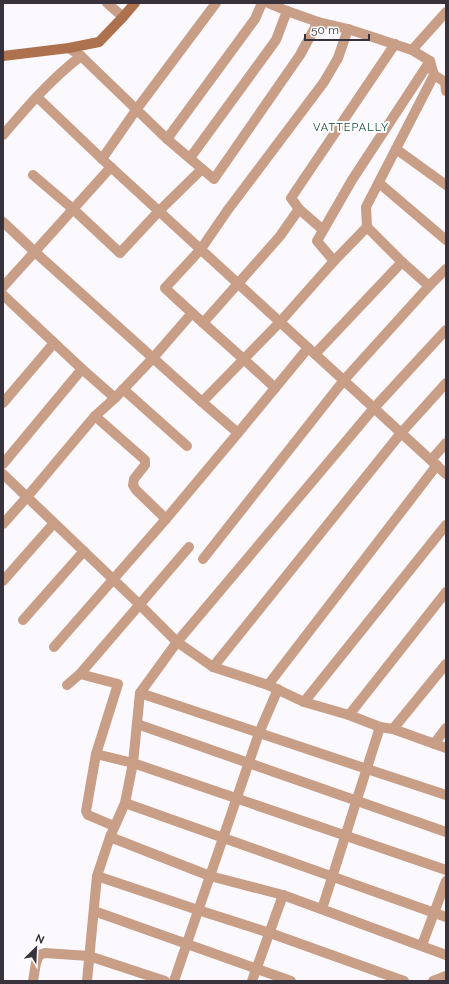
<svg xmlns="http://www.w3.org/2000/svg" width="449" height="984" viewBox="0 0 449 984" font-family="Raleway,sans-serif">
<style>
.lines{fill:none;stroke-linecap:round;stroke-linejoin:round}
.street{stroke:#c99e87;stroke-width:10}
.secondary{stroke:#ae714e;stroke-width:10}
.labels{text-anchor:middle;dominant-baseline:central;stroke-width:4;stroke-linejoin:round;paint-order:stroke}
.neighbourhood-label{font-size:11px;letter-spacing:1px;fill:#15493b;stroke:#fff}
</style>
<rect width="100%" height="100%" fill="#fcf9fe"/>
<g class="lines">
<!-- street -->
<g class="street">
<path d="M107,3l16,14"/>
<path d="M268,3l19,8 31,11 30,7 64,21 34,-38"/>
<path d="M69,48l12,8 86,83 47,40 86,-124 18,-33"/>
<path d="M434,75l11,7 1,9"/>
<path d="M37,97l65,62 344,315"/>
<path d="M3,135c24,-28 48,-56 78,-79"/>
<path d="M167,139l88,-120 7,-16"/>
<path d="M396,149l50,36"/>
<path d="M190,158l86,-118 11,-29"/>
<path d="M102,159l34,-49 80,-107"/>
<path d="M33,175l40,34 47,44 39,-42 43,-42"/>
<path d="M379,183l67,57"/>
<path d="M299,209l24,21"/>
<path d="M3,222l32,30 167,150 36,31"/>
<path d="M367,227l35,35 27,24"/>
<path d="M334,261l-17,-20 35,-61 78,-119"/>
<path d="M3,287l108,-120"/>
<path d="M3,295l79,74 33,29"/>
<path d="M203,323l63,-71 14,-16 19,-27 -8,-11 104,-154"/>
<path d="M315,354l87,-92"/>
<path d="M275,388c-36,-34 -74,-66 -110,-100l36,-39 26,-38 97,-129 14,-24 10,-29"/>
<path d="M123,389l64,57"/>
<path d="M202,402l78,-80 54,-61 33,-34 -1,-20 68,-132 -4,-14 -18,-11"/>
<path d="M3,403l51,-60"/>
<path d="M95,416l50,44v5l-11,14 -1,6 3,5 30,29"/>
<path d="M431,460l15,-17"/>
<path d="M3,464l79,-95"/>
<path d="M3,474l136,130 38,38 36,25 55,18 36,17 45,13 31,12 13,2 53,19"/>
<path d="M3,524l24,-27 68,-81 20,-18 38,-40 39,-45"/>
<path d="M203,559l141,-179 85,-94 17,-17"/>
<path d="M3,581l51,-58"/>
<path d="M23,620l61,-69"/>
<path d="M54,647l112,-128 72,-86 70,-85"/>
<path d="M213,667l188,-234 45,-50"/>
<path d="M80,674l38,10 -22,70 -10,57 2,4 26,11"/>
<path d="M67,685l13,-11 109,-127"/>
<path d="M268,685l169,-220"/>
<path d="M140,693l227,76 79,26"/>
<path d="M304,702l142,-177"/>
<path d="M349,715l97,-123"/>
<path d="M137,724l309,108"/>
<path d="M393,729l53,-65"/>
<path d="M434,744l12,-16"/>
<path d="M96,754l37,9 313,107"/>
<path d="M125,803l321,114"/>
<path d="M110,837l100,39 73,19 163,60"/>
<path d="M97,876l101,34 72,23 134,48"/>
<path d="M322,909l58,-182"/>
<path d="M94,911l197,70"/>
<path d="M422,945l24,-64"/>
<path d="M33,981l3,-18 3,-8 6,-2 44,3 76,25"/>
<path d="M87,981l10,-105 13,-39 15,-34 8,-40 7,-70 37,-51 197,-234 72,-78"/>
<path d="M174,981l85,-248 19,-44"/>
<path d="M252,981l31,-86"/>
<path d="M433,981l13,-5"/>
</g>
<!-- secondary -->
<path class="secondary" d="M3,56l66,-8 30,-6 24,-25 12,-14"/>
</g>
<g class="labels">
<!-- neighbourhood labels -->
<g class="neighbourhood-label">
<text x="351" y="127">VATTEPALLY</text>
</g>
</g>
<!-- border -->
<rect width="449" height="984" fill="none" stroke="#38323d" stroke-width="8"/>
<!-- north arrow -->
<g transform="translate(36 948) rotate(24)" stroke="#ffffff" stroke-width="3" paint-order="stroke">
<path d="M0-3L7 15L0 10L-7 15Z" fill="#38323d"/>
<text y="-6" font-size="11" font-weight="bold" text-anchor="middle" fill="#38323d">N</text>
</g>
<!-- scale -->
<path d="M305 34v6h64v-6" fill="none" stroke="#38323d" stroke-width="2"/>
<text x="311" y="34" font-size="12" fill="#38323d" stroke="#ffffff" stroke-width="3" paint-order="stroke">50 m</text>
</svg>
